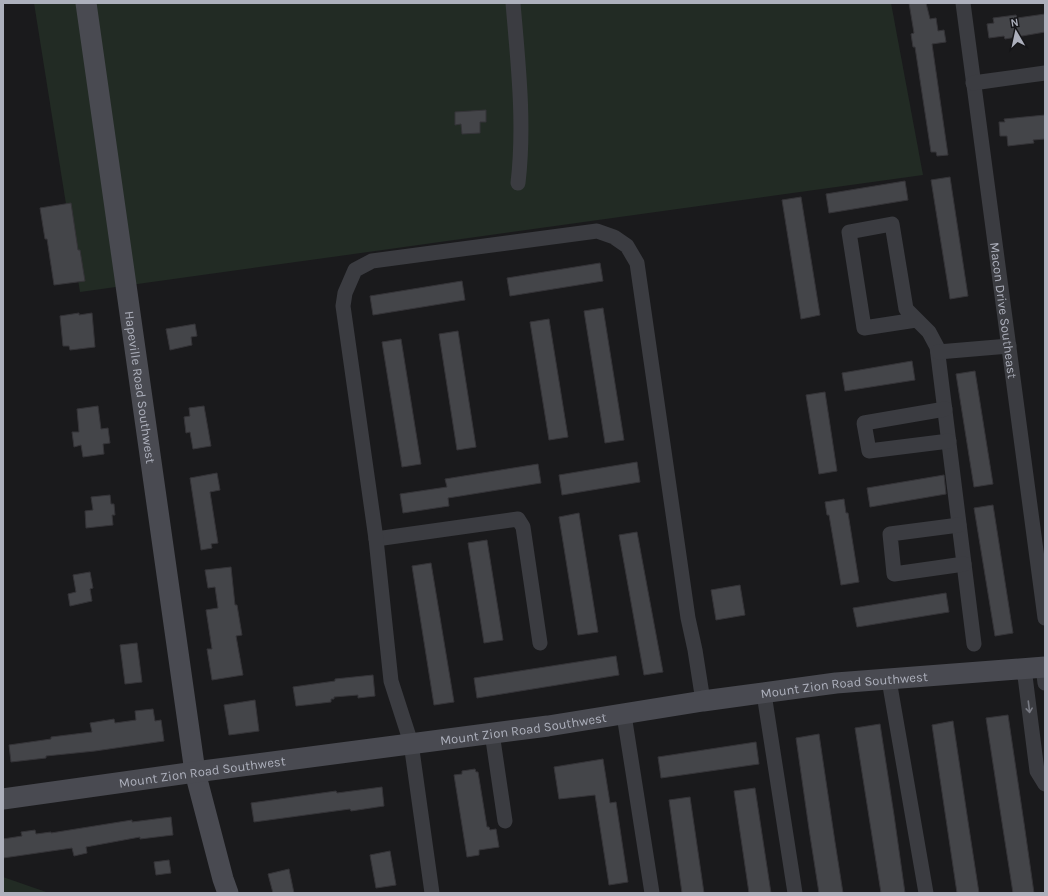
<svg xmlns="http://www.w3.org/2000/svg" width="1048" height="896" viewBox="0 0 1048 896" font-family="Karla,sans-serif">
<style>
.green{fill:#222b24}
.building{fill:#444549;stroke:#353438}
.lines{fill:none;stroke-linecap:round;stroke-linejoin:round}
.street{stroke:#3b3c41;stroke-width:15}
.secondary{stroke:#494a51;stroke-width:21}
.oneway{stroke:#7a7c85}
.labels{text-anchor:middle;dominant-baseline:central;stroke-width:3;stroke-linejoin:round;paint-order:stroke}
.street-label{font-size:13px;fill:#adb0bc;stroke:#151518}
</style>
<rect width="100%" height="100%" fill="#1a1a1c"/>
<!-- green -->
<g class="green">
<path d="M34,3h857l32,172 -843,117z"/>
<path d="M3,877l46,16h-46z"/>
</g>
<!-- building -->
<g class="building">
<path d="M909,3h17l4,16 6,-1 2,13 6,-1 2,12 -14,2 16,111 -11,1 -1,-4h-5l-16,-105h-2l-2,-13 3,-1z"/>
<path d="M1045,14v18l-40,7 -1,-3 -15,2 -2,-14 7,-1 -1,-5 23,-3 1,3z"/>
<path d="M486,110v12h-6v11l-18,1 -1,-10 -6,1v-13z"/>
<path d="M1045,115v24l-12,1 1,3 -26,3 -1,-10h-7l-1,-14h6l-1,-3z"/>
<path d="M950,177l18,119 -18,3 -19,-119z"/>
<path d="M905,181l3,19 -79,13 -3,-19z"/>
<path d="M801,197l19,118 -19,4 -19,-119z"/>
<path d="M71,203l7,47h2l5,31 -31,4 -7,-46h-2l-5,-31z"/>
<path d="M600,263l3,18 -93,15 -3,-18z"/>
<path d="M462,281l3,19 -92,15 -3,-19z"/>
<path d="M603,308l21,132 -19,3 -21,-132z"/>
<path d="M79,313v2l13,-2 3,34 -25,3 -1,-4h-6l-3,-30z"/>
<path d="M549,319l19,118 -19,3 -19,-118z"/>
<path d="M195,324l2,12 -6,1 1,8 -22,5 -4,-21z"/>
<path d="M458,331l18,116 -19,3 -18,-116z"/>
<path d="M401,339l20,125 -19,3 -20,-125z"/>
<path d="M912,361l3,19 -70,11 -3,-18z"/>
<path d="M975,371l18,113 -19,3 -18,-113z"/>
<path d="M825,392l12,79 -18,3 -13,-79z"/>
<path d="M98,406l3,23 7,-1 2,15 -7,1 1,10 -21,3 -2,-12 -7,2 -2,-15h7l-2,-23z"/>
<path d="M204,406l7,40 -18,3 -3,-17 -4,1 -2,-16 6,-1 -1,-8z"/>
<path d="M637,462l3,20 -78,13 -3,-20z"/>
<path d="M538,464l3,19 -93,15 1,8 -46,7 -3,-19 47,-7 -2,-8z"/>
<path d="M217,473l3,17 -10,2 8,51 -7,1 1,4 -11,2 -11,-72z"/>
<path d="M944,475l2,19 -76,13 -3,-19z"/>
<path d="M110,495l1,9h3l1,11h-3l1,10 -27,3 -1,-17 8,-1 -2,-13z"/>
<path d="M844,499l2,14h2l11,69 -18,3 -12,-70h-2l-2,-13z"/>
<path d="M993,505l20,128 -18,3 -21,-128z"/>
<path d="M579,513l19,119 -20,3 -19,-118z"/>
<path d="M637,532l26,140 -19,3 -25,-140z"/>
<path d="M487,540l16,100 -19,3 -16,-100z"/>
<path d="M431,563l23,139 -20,3 -22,-139z"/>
<path d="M231,567l4,38h2l5,30 -6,1 7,39 -31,5 -5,-31h5l-6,-39 12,-2 -3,-21 -7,1 -3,-18z"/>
<path d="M90,572l3,16 -3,1 2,12 -22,5 -2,-12 8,-2 -3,-17z"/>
<path d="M740,585l5,30 -29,5 -5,-30z"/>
<path d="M946,593l3,19 -92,15 -4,-19z"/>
<path d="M137,643l5,39 -17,2 -5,-39z"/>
<path d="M616,656l3,19 -142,23 -3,-20z"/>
<path d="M373,675l2,21 -17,2v-3l-24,2v2h-3v3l-35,4 -3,-19 42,-6v-2z"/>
<path d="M255,700l4,31 -30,4 -5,-30z"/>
<path d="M153,709l2,12 6,-1 3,21 -69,10 -49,5v2l-35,4 -2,-17 42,-6v-2l41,-5 -2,-9 24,-4 1,4 21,-3 -1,-9z"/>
<path d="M1008,715l16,108 10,70h-21l-12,-77 -15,-98z"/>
<path d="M953,721l16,107 10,65h-22l-25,-168z"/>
<path d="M880,724l14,91 11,78h-24l-26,-165z"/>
<path d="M819,734l16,108 8,51h-24l-10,-64 -13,-91z"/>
<path d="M756,742l3,22 -98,14 -3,-21z"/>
<path d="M603,759l7,44 6,-1 12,80 -19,3 -14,-90 -36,4 -5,-32z"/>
<path d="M475,769l1,3h2l9,55h2l1,3 6,-1 3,18 -20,3v5l-12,2 -13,-82 8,-1v-3z"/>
<path d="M382,787l2,19 -33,5 -1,-2 -96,13 -3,-19 85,-12 1,2z"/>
<path d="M755,788l16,105h-22l-15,-102z"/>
<path d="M690,797l14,96h-22l-13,-93z"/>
<path d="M171,817l2,18 -33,4v-2l-54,10 1,6 -13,3 -2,-8 -69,10v-19l19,-3 -1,-4 14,-2 1,4 15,-2v1l81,-13v2z"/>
<path d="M390,851l6,34 -20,3 -6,-33z"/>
<path d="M169,860l2,13 -15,2 -2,-13z"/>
<path d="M289,869l5,24h-21l-5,-19z"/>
</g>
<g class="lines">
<!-- street -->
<g class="street">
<path d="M513,3c5,60 12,120 5,180"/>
<path id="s1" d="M963,3l82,615"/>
<path d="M973,83l72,-10"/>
<path d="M916,320l-52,8 -15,-96 43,-8 14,85 23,23 8,15 37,297"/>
<path d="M938,352l71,-6"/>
<path d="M945,409l-81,14 5,28 80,-10"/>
<path d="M959,525l-69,9 4,40 70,-10"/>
<path d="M376,539l142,-20 5,8 17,116"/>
<path d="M1043,667l2,16"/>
<path d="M1024,668l13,103 8,13"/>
<path d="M889,680l37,213"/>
<path d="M764,694l31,199"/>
<path d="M624,715l28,178"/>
<path d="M492,733l13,88"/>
<path d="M432,893l-21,-150 -20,-62 -15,-142 -33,-233 2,-13 10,-23 17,-9 225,-30 17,6 13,9 10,17 51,355 7,32 8,51"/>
</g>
<!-- secondary -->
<g class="secondary">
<path id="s2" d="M86,3l109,769 28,107 5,14"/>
<path id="s3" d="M3,799l192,-27 353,-46 155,-25 133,-18 209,-16"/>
</g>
</g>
<!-- one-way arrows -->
<defs><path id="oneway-shaft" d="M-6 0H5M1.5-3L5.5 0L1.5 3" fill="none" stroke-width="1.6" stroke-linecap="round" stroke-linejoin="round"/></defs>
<use class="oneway" href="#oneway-shaft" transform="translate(1029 707) rotate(83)"/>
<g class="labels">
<!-- street labels -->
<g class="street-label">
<text stroke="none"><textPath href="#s1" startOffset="310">Macon Drive Southeast</textPath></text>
<text stroke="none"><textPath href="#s2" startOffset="388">Hapeville Road Southwest</textPath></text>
<text stroke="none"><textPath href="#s3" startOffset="849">Mount Zion Road Southwest</textPath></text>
<text stroke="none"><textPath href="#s3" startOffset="525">Mount Zion Road Southwest</textPath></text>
<text stroke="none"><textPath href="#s3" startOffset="201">Mount Zion Road Southwest</textPath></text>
</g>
</g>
<!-- border -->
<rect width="1048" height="896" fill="none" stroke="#adb0bc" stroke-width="8"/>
<!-- north arrow -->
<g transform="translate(1016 32) rotate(351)" stroke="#151518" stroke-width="3" paint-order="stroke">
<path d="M0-3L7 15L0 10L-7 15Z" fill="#adb0bc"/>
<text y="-6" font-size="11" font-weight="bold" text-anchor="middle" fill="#adb0bc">N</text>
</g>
</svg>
